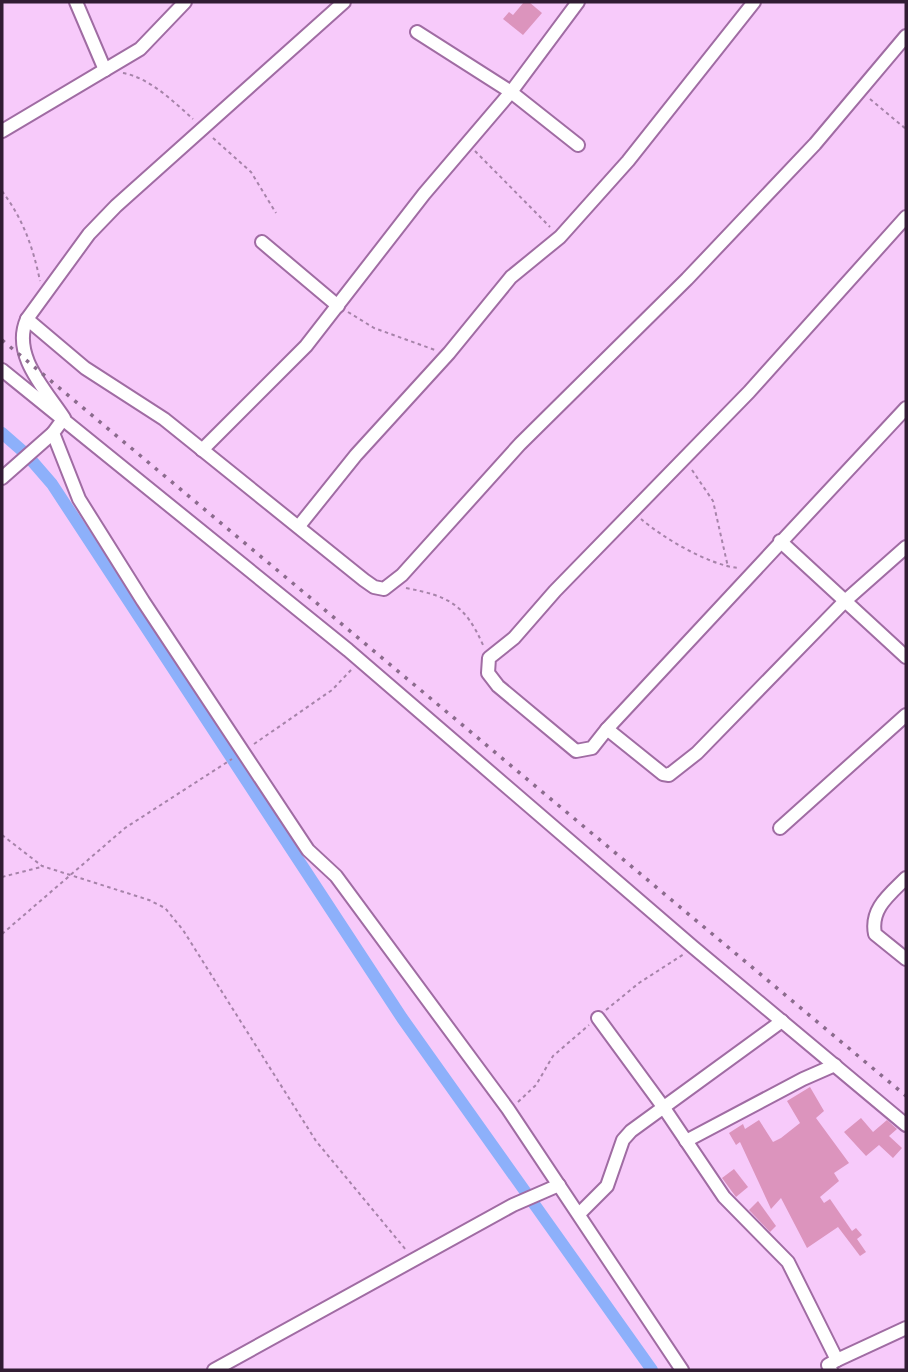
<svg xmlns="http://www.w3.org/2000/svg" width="908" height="1372" viewBox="0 0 908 1372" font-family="'Libre Baskerville',serif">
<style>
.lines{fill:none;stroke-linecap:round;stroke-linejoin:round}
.canal{stroke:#8db0fa;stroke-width:12}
.building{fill:#dc94bd}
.minor-casing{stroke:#a06ca3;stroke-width:16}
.path{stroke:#a683a9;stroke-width:2;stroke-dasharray:3.5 3.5;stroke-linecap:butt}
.minor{stroke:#fff;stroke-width:12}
.rail{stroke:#8b6b8d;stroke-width:3.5;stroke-dasharray:3.5 7;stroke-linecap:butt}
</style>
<rect width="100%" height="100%" fill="#f7cafa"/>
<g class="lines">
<!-- canal -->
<path class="canal" d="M2,433l24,21 26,30 350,534 250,352"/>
</g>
<!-- building -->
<g class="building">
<path d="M524,2h5l13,11 -19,22 -20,-16 6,-7 4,3z"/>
<path d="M810,1087l14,24 -8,7 33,45 -15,10 5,8 -19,16 4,6 6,-4 22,32 4,-3 6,7 -5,4 9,13 -6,4 -22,-29 -31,21 -26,-50 -10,11 -31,-67 -4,3 -7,-12 14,-9 2,5 14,-9 14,22 8,-4 19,-15 -13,-22z"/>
<path d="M861,1118l12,14 14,-12 10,9 -8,7 13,12 -9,10 -14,-13 -13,11 -22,-24z"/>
<path d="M734,1169l14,18 -12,10 -14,-19z"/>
<path d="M758,1201l18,25 -6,6 -21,-22z"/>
</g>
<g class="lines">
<defs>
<g id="minor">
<path d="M76,2l29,68"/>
<path d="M344,2l-228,204 -27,28 -62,85c-16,36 18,70 37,99l-11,15 26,66 64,102 165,249 28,26 172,233 174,261"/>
<path d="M417,32l94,60 67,53"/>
<path d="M2,131l138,-82 45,-47"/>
<path d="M906,217l-157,175 -194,199 -41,47 -25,20 -1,15 10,13 78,65 16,-3 15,-19 56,45 6,1 28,-22 148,-152 61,-54"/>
<path d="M262,242l76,64"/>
<path d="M27,319l58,49 79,51 200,161 10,7 10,2 18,-14 118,-131 167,-165 128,-135 91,-108"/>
<path d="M2,370l346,280 345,297 213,178"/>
<path d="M202,450l104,-104 118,-152 87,-102 67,-90"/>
<path d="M2,478l51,-45"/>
<path d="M299,526l57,-71 93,-102 62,-76 49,-40 68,-76 126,-159"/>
<path d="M780,541l126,116"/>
<path d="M607,729l299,-321"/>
<path d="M780,828l126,-113"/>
<path d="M906,878c-17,17 -36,31 -31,56l31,25"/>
<path d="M598,1018l66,90 60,89 64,65 49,98 -9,5 3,5"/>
<path d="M686,1141l117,-62 32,-14"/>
<path d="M579,1214l28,-28 16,-46 8,-9 151,-110"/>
<path d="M837,1360l69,-32"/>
<path d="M214,1370l299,-165 46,-20"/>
</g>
</defs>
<!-- minor casing -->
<use href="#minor" class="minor-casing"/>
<!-- path -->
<g class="path">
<path d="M123,73c27,5 51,29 70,46"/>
<path d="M870,99l36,30"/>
<path d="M213,138l38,34 25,41"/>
<path d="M475,151l75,76"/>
<path d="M2,191c21,28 31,56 38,90"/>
<path d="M348,312l26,16 61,22"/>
<path d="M692,470l21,31 15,66"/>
<path d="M641,519c22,19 68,46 97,49"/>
<path d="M406,588c42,8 59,16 77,57"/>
<path d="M254,744l78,-54 20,-21"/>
<path d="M2,835l40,31 107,34 16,8 18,22 133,211 90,109"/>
<path d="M2,877l39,-10"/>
<path d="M2,934l123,-106 107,-69"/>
<path d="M606,1010l33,-27 45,-29"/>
<path d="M518,1102l18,-17 17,-29 36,-31"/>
</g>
<!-- minor -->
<use href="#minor" class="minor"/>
<!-- rail -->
<path class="rail" d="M2,340l904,756"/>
</g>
<!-- border -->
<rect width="908" height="1372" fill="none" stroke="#311c33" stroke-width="7"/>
</svg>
